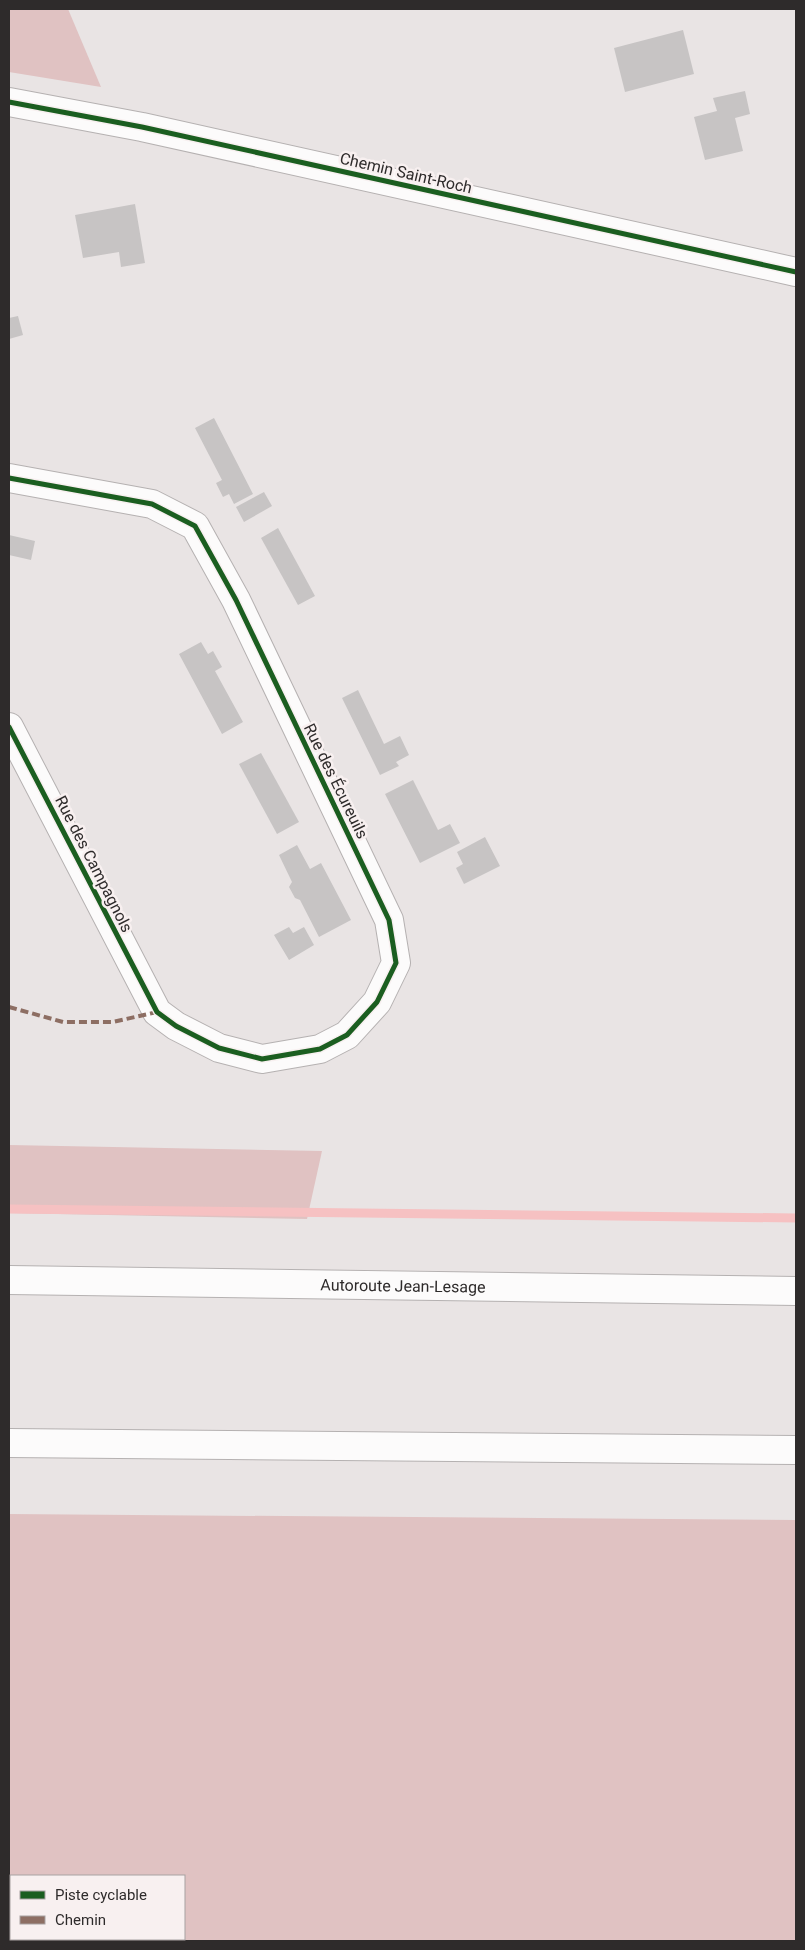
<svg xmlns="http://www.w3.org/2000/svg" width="805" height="1950" viewBox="0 0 805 1950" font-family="Roboto,sans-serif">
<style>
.green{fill:#e0c2c2;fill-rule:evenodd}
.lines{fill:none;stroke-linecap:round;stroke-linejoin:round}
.stream{stroke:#f6c1c2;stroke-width:9}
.building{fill:#c7c4c4}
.minor-casing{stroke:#b5b1b1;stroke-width:30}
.highway-casing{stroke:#b5b1b1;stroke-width:30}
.minor{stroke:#fcfbfb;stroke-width:28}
.highway{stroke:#fcfbfb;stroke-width:28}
.quiet{stroke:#8d6e63;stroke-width:4;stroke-dasharray:8 4;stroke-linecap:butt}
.cycleway-casing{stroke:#f8f0f0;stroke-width:8}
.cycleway{stroke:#1b5e20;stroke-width:5}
.labels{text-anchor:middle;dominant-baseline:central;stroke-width:5;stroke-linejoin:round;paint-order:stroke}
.street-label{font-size:16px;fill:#2e2b2b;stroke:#f8f0f0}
</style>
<rect width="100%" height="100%" fill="#e9e4e4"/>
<!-- green -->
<g class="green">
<path d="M9,9h59l33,78 -92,-15z"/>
<path d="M9,1145l313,6 -15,68 -298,-6z"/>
<path d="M9,1514l787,6v421h-787zM11,1876h173v63h-173z"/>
</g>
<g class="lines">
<!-- stream -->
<path class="stream" d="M9,1209l787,9"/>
</g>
<!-- building -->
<g class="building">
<path d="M683,30l11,44 -69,18 -11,-44z"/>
<path d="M745,91l5,23 -15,4 8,33 -38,9 -11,-43 23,-6 -4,-13z"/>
<path d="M135,204l10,59 -24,4 -2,-15 -36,6 -8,-43z"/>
<path d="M18,316l5,19 -14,4v-21z"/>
<path d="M214,418l39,76 -19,10 -5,-10 -6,3 -7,-14 6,-3 -27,-52z"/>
<path d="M264,492l8,14 -28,16 -8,-15z"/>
<path d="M278,528l37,68 -17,9 -37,-67z"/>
<path d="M9,535l26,6 -4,19 -22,-5z"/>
<path d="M201,642l7,12 5,-3 9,16 -7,4 28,51 -21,12 -43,-80z"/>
<path d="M358,690l26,54 16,-8 9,19 -13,7 3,4 -19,9 -38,-77z"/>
<path d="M261,753l38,69 -22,12 -38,-70z"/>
<path d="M413,780l25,50 12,-6 10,19 -40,20 -35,-69z"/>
<path d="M485,837l15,29 -36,18 -8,-16 7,-4 -6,-12z"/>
<path d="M297,845l13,24 11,-6 30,57 -32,17 -19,-37 -5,-2 -6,-11 3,-5 -13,-27z"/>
<path d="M289,927l4,6 11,-6 10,18 -25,15 -15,-25z"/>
</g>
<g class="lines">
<defs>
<g id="minor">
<path d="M9,102l133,25 654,145"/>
<path d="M9,478l143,26 43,22 41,74 153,320 7,43 -19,39 -30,33 -27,14 -58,10 -43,-11 -43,-22 -19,-14 -148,-285"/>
</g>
<g id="highway">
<path id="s1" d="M9,1280l787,11"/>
<path d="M9,1443l787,7"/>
</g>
</defs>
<!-- minor casing -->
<use href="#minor" class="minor-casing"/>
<!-- highway casing -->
<use href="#highway" class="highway-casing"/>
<!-- minor -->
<use href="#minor" class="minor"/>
<!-- highway -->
<use href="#highway" class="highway"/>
<!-- quiet -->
<path class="quiet" d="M9,1007l54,15h50l44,-10"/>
<defs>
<g id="cycleway">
<path d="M9,102l133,25 654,145"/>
<path d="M9,478l143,26 43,22 41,74 153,320 7,43 -19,39 -30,33 -27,14 -58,10 -43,-11 -43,-22 -19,-14 -148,-285"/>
</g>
</defs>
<!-- cycleway casing -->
<use href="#cycleway" class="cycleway-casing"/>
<!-- cycleway -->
<use href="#cycleway" class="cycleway"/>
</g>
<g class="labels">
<!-- street labels -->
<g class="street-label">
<text transform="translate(406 173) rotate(13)">Chemin Saint-Roch</text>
<text transform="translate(336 781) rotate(64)">Rue des Écureuils</text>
<text transform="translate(94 864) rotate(63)">Rue des Campagnols</text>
<text stroke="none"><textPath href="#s1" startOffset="394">Autoroute Jean-Lesage</textPath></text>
</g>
</g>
<!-- border -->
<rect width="805" height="1950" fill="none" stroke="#2e2b2b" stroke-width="20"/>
<!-- legend -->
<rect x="10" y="1875" width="175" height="65" fill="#f8f0f0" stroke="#a7a1a1"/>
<rect x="20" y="1891" width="25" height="8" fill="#1b5e20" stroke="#a7a1a1"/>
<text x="55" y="1900" font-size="15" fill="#2e2b2b">Piste cyclable</text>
<rect x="20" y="1916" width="25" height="8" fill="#8d6e63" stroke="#a7a1a1"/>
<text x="55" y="1925" font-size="15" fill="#2e2b2b">Chemin</text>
</svg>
